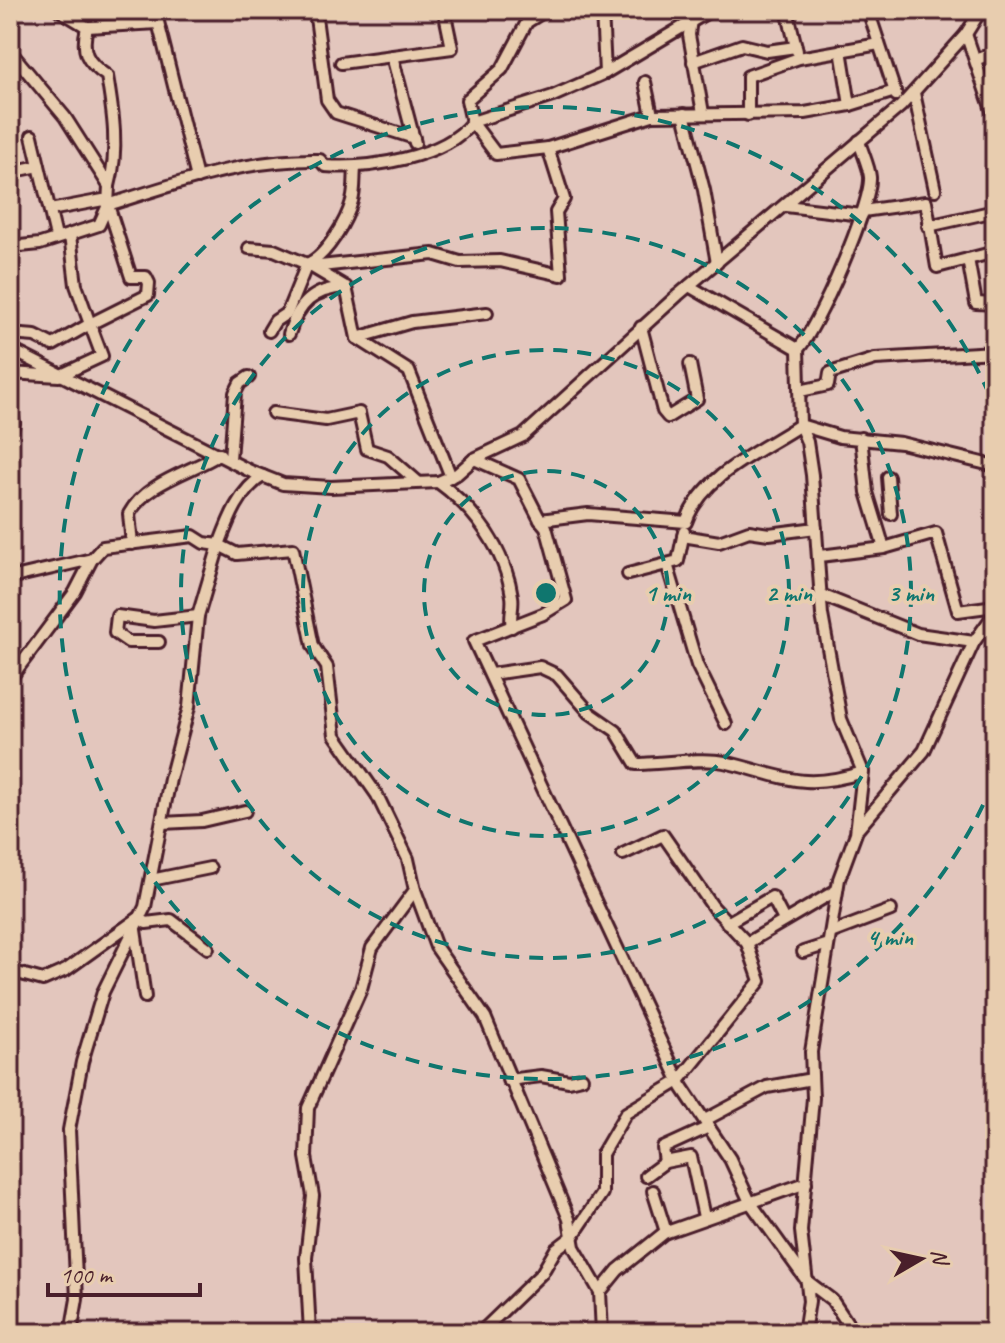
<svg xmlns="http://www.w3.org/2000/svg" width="1005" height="1343" viewBox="0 0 1005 1343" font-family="Caveat,sans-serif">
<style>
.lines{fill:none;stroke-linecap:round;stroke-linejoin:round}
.minor-casing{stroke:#4a1f2b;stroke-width:16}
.minor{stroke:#e8cdaf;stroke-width:10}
.ring{fill:none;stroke:#0f766e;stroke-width:4;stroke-dasharray:14 10}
.centre{fill:#0f766e;stroke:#e8cdaf;stroke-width:4}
.ring-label{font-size:24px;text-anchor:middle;font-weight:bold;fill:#0f766e;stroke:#e8cdaf;stroke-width:8;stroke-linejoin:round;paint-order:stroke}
</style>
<rect width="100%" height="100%" fill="#e3c6bd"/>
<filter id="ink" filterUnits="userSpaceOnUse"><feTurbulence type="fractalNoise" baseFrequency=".0125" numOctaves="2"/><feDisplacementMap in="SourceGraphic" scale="16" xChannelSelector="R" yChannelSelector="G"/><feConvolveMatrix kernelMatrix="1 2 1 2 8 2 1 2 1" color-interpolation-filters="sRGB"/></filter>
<g filter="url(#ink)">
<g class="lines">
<defs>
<g id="minor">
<path d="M59,10l28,17 71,-4"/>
<path d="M155,10l42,168"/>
<path d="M315,10l12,90 9,13 78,25"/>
<path d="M546,10l-19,12 -25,47 -35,31 5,22 81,-26 52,-23 106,-63"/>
<path d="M602,10l3,63"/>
<path d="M787,10l10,41"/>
<path d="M868,10l28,85"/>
<path d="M691,19l-2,16 14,78"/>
<path d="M87,27c-6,24 -1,35 20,49 6,36 12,74 2,110"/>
<path d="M966,34l28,82 1,60"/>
<path d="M841,50l9,55"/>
<path d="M10,51l55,66 44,69 -1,19 -9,20 -59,19 -30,3"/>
<path d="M392,56l23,87"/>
<path d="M977,59l18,-6"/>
<path d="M693,62l49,-17 25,6 29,-4"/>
<path d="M341,63l111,-15 -8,-38"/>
<path d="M645,82l7,33"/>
<path d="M914,93l21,97"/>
<path d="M684,114l20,76 13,73"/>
<path d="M748,115v-39l51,-18 80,-14"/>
<path d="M32,136l24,101"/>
<path d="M10,172l29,-6"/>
<path d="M786,206l76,9"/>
<path d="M50,210l53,-10 5,5"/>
<path d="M863,211l63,-9 11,65 58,-15"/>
<path d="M928,226l67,-15"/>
<path d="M249,248l25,2 33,14 -20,49 -12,8 -6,10"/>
<path d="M968,259l8,44 19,1"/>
<path d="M311,267l122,-13 27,8 40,-1 61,14 -5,-63 8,-13 -16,-51"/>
<path d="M344,286l-37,-22c19,-7 40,-44 45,-63 3,-10 2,-23 3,-33"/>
<path d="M689,286l109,63"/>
<path d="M641,327l22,84 5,6 29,-18 -7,-35"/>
<path d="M10,334l25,2 18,9 37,-21 -14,-39 -6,-50"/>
<path d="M289,334c9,-30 24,-45 57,-47l11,51 52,33 42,106"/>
<path d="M357,338l55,-16 75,-9"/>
<path d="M10,349l240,122 33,13 48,3 107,-5 19,-8 17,-15 49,-23 155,-141 223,-189 65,-72 15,-24"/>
<path d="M10,373l49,3 43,-20 -12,-32 58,-29 1,-12 -3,-6h-15l-23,-72c70,-22 138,-47 212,-45l5,6c43,3 120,-8 147,-44l24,32 52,-6 104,-33 153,-2 45,-8 45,-14"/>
<path d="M800,391l28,-6 2,-12 45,-14 120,-7"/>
<path d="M10,409l4,14 -4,13"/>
<path d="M273,413l53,7 33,-7 8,36 21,7 30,26"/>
<path d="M861,438l6,54 17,56"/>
<path d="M230,459l5,-66 5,-10 9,-6"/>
<path d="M474,459l45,20 21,41 48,-6 98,8c17,-48 75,-71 114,-97l40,12 61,6 94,23"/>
<path d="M888,477l3,37"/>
<path d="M438,482c37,27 67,68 74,114 2,10 -3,21 0,31"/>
<path d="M540,520l6,7 20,73 -23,14 -69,27 208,446 48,72 20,43 57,79 25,19 22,33"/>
<path d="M683,536l36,6 30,-11 20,3 47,-6"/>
<path d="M132,544l-3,-30c17,-32 62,-42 91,-60"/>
<path d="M820,556l64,-8 52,-15 22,78 37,-5"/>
<path d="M667,564l30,101 29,59"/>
<path d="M628,574l50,-13 6,-29"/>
<path d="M10,578l82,-19 11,-12 90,-11 11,7 15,2c9,-24 20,-55 44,-69"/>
<path d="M821,595l97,39 56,8"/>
<path d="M159,642h-31l-13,-9 2,-17 37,5 44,-5"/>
<path d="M491,674l49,-7 17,8 33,38 26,18 20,33c25,0 65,-7 88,-2 58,13 76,30 139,10"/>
<path d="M10,679l65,-87 17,-33"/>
<path d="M162,823l40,-2 43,-10"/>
<path d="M858,829l66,-78 50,-109 21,-29"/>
<path d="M623,854l40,-19 50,72 34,36 90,-53"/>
<path d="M151,880l59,-12"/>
<path d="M415,890l21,57 49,70 84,202 5,28 26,45 2,41"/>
<path d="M727,923l45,-26 12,23"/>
<path d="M135,930l10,67"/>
<path d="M833,932l58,-22"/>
<path d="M803,952l25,-8"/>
<path d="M10,971l33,9 23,-10 74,-53 6,6 25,-3 37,28"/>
<path d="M508,1080l33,-4 28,5 13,-3"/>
<path d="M705,1120l62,-33 45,-8"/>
<path d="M665,1162l-2,-14 46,-21"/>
<path d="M646,1176l19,-14 26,-5 13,60"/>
<path d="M653,1191l13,41"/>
<path d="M600,1292l18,-22 46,-37 142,-50"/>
<path d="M71,1333l6,-34 -8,-169 13,-68 21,-70 42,-85 25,-128 19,-72 9,-91 21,-71 18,9 56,-5 20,97 14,21 8,68 42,60 31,64 7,31 -43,58 -11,41 -53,119 -2,49 7,39 -7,62 4,75"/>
<path d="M480,1333l62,-60 14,-24 17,-13 29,-43v-39l24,-41 53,-32 81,-100 -13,-38"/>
<path d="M804,1333l5,-32 -8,-70 12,-133 -2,-46 28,-173 17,-46 7,-61 -22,-53 -19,-104 -10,-140 -5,-33 -7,-17 -2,-76c19,-19 74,-145 72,-172 -1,-11 -8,-25 -11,-36"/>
</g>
</defs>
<!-- minor casing -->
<use href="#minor" class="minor-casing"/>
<!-- minor -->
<use href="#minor" class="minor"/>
</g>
</g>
<!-- distance rings -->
<g class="ring">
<circle cx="546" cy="593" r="122"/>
<circle cx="546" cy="593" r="243"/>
<circle cx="546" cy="593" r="365"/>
<path d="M993 783A486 486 0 1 1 993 403"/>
</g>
<circle cx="546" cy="593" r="12" class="centre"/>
<g class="ring-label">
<text x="668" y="601">1 min</text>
<text x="789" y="601">2 min</text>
<text x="911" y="601">3 min</text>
<text x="890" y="945">4 min</text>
</g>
<!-- margin -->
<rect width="1005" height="1343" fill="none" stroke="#e8cdaf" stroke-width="40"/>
<rect x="20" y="20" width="965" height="1303" fill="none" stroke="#4a1f2b" stroke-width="3" filter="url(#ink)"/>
<!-- north arrow -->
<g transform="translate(921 1259) rotate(81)" stroke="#e8cdaf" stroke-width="6" paint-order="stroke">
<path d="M0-6L14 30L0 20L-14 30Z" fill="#4a1f2b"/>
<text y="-12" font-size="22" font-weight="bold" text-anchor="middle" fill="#4a1f2b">N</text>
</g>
<!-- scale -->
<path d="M48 1283v12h152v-12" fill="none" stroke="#4a1f2b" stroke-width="4"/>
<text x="60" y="1283" font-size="24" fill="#4a1f2b" stroke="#e8cdaf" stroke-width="6" paint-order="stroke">100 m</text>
</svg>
